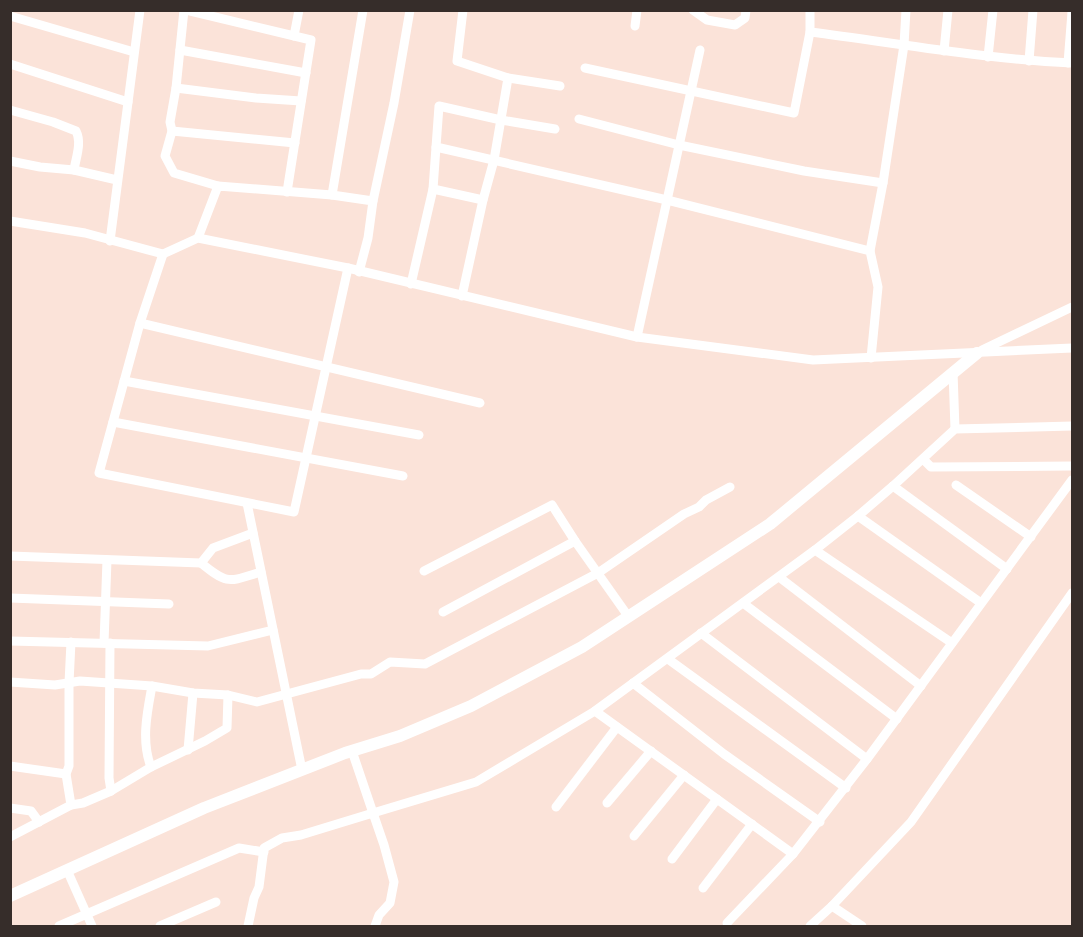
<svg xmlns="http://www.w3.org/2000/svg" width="1083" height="937" viewBox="0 0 1083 937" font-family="'Golos Text',sans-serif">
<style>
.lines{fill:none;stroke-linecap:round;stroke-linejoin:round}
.minor{stroke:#fff;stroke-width:9}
.tertiary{stroke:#fff;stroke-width:12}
</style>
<rect width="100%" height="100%" fill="#fbe3d9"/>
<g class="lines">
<!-- minor -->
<g class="minor">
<path d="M184,10l-8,78 -6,34 2,9 -7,25 9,17 44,13"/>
<path d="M186,10l125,30 -24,152"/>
<path d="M693,10l14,10 28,5 10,-7 1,-8"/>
<path d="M10,16l124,36"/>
<path d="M635,26l2,-16"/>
<path d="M810,32v-22"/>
<path d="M294,36l5,-26"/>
<path d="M180,50l126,23"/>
<path d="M944,51l4,-41"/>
<path d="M988,57l5,-47"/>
<path d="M1029,61l4,-51"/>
<path d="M1068,63l4,-51"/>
<path d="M10,64l118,38"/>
<path d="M585,68l209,45 16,-81c87,11 174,27 262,31"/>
<path d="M508,78l52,8"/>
<path d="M176,88l80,10 45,3"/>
<path d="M10,110l43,12 23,9c6,12 0,26 -2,39"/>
<path d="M579,119l100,26 125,26 79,12"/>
<path d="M555,129l-54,-9 -62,-14 -3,41 231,53 203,51 8,36 -7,71"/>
<path d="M172,131l123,12"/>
<path d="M10,161l30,6 34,3 43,10"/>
<path d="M433,189l50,11"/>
<path d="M332,195l41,6"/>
<path d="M10,221l75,12 78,21 35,-16 150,30 289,69 176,23 259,-12"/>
<path d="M198,238l20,-52 114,9 31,-185"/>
<path d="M110,241l30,-231"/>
<path d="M870,251l13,-68 21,-138 2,-35"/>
<path d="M163,254l-23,69 -41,150 195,39 54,-244"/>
<path d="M359,272l9,-34 5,-37 21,-98 16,-93"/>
<path d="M411,284l22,-95 3,-42"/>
<path d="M462,296l21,-96 11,-40 14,-82 -51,-17 6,-51"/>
<path d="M140,323l340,80"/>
<path d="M637,337l63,-287"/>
<path d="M982,350l90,-43"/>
<path d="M953,372l2,57"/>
<path d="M124,381l295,54"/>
<path d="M113,422l290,54"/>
<path d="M1072,426l-117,3 -62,57 -35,30 -43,34 -220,161 198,143 74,-95 205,-279"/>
<path d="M923,459l8,8 141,-1"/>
<path d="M956,485l75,52"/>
<path d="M893,486l114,83"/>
<path d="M247,503l55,267"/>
<path d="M858,516l123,87"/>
<path d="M575,541l53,75"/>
<path d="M815,550l137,93"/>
<path d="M10,556l191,7 12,-15 40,-15"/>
<path d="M201,563c27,22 27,19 60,9"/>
<path d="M424,571l128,-66 23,36 -132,71"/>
<path d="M779,577l142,109"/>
<path d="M10,598l159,6"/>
<path d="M743,603l154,116"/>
<path d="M701,633l166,126"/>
<path d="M10,641l198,5 65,-16"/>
<path d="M71,642l-2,41v83l-3,8 5,31"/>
<path d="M104,643l3,-83"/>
<path d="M110,643l-1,135 2,13"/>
<path d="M668,659l178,129"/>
<path d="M10,682l45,3 25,-4 29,2 43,3 41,7 35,2 29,7 104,-28h10l19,-12 35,2 173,-91 86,-59 15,-7 7,-7 24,-13"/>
<path d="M633,683l91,71 96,68"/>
<path d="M188,750l5,-57"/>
<path d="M352,751l21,62 103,-31 119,-71"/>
<path d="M10,766l56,8"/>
<path d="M151,767c-10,-26 -4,-54 1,-81"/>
<path d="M607,803l44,-52"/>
<path d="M556,807l61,-80"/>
<path d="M10,808l21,3 8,11"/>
<path d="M634,836l50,-61"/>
<path d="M10,837l61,-32 12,-2 28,-12 40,-24 54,-26 22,-13 1,-33"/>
<path d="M672,859l45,-60"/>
<path d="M67,870l25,56"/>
<path d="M703,888l49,-64"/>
<path d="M832,906l30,20"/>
<path d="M727,923l66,-69"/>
<path d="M59,926l180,-78 25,4"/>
<path d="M160,926l56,-24"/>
<path d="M248,926l6,-28 5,-11 5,-39 18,-10 19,-3 72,-22 11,32 10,37 -4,21 -11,12 -4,11"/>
<path d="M810,926l22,-20 79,-84 161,-229"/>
</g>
<!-- tertiary -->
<path class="tertiary" d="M10,896l194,-88 141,-55 55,-17 71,-30 111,-59 188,-123 207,-171"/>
</g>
<!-- border -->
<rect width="1083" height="937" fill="none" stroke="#362d2a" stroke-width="24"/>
</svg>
